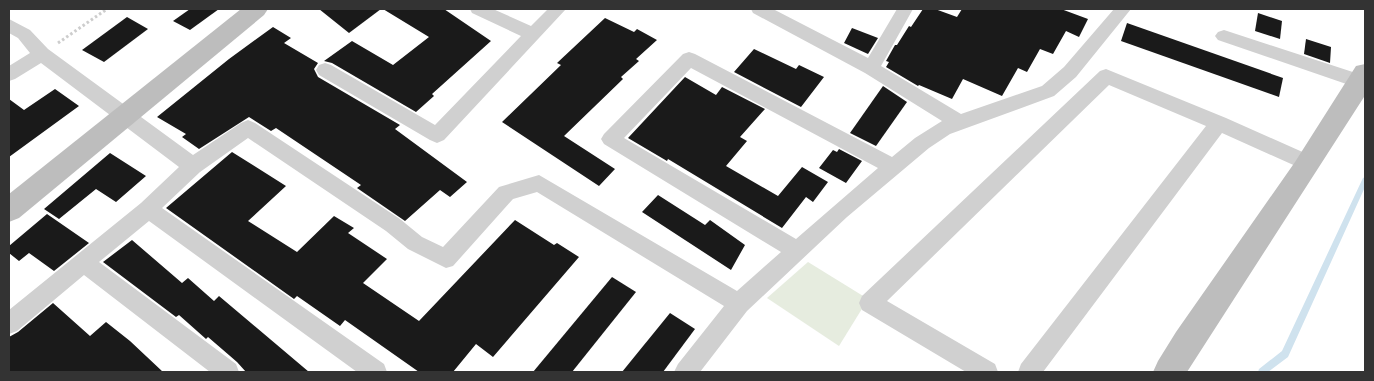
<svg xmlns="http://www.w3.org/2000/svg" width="1374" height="381" viewBox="0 0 1374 381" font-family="Poppins,sans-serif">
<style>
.green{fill:#e6ecdf}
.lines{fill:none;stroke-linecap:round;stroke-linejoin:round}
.stream{fill:#cfe2ee;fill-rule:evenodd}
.building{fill:#1a1a1a}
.path{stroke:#cdcdcd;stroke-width:3;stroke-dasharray:2.5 2.5;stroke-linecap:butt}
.street{fill:#d0d0d0;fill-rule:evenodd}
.secondary{fill:#bdbdbd;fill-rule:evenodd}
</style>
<rect width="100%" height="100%" fill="#fff"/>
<!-- green -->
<path class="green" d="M808,262l60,37 -29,47 -72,-48z"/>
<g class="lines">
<!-- stream -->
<path class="stream" d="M1365,177v10l-77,170 -20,15h-10l1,-3 23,-18 80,-171 1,-2z"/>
</g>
<!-- building -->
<g class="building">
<path d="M190,9h29l-29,21 -17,-9z"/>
<path d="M319,9h62l-32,24z"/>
<path d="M383,9h61l47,32 -59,53 2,2 -18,16 -84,-49 -8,-2 28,-20 41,24 36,-28z"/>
<path d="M923,9h12l22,8 5,-8h99l27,10 -9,18 -13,-6 -13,23 -13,-5 -13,23 -9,-4 -16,28 -39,-17 -11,20 -33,-14 -1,1 -32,-19 3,-5 -3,-1 9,-16h2l12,-19 2,1z"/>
<path d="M1258,13l24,8 -2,18 -25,-8z"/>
<path d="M127,17l21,12 -44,33 -22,-12z"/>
<path d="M605,18l29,14 3,-3 20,11 -21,19 3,2 -18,16 2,2 -59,57 51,33 -16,17 -97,-64 59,-57 -4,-2z"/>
<path d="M1127,23l156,55 -4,19 -158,-56z"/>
<path d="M273,27l18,11 -7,5 34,20 -4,6 4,8 82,48 -5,4 72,53 -17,15 -10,-7 -35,31 -48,-33 4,-3 -85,-57 -5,3 -22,-14 -50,32 -17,-12 4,-3 -29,-17 72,-58z"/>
<path d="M852,28l26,10 -10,16 -24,-11z"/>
<path d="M1306,39l25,8 -1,16 -26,-9z"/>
<path d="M754,49l42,20 3,-4 25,12 -23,30 -67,-35z"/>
<path d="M685,77l31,18 6,-8 43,22 -25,28 7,4 -21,25 52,30 24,-29 26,15 -15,20 -7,-5 -24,31 -114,-69 -1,2 -39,-23z"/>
<path d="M883,86l24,16 -31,44 -26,-13z"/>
<path d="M55,89l24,17 -70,51v-58l15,11z"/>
<path d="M839,149l23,12 -16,22 -27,-15 14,-18 4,2z"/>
<path d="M232,152l54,34 -38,35 49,31 37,-36 20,12 -6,5 39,26 -24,24 56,38 96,-101 39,25 3,-2 22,14 -86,100 -17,-13 -23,28h-34l-74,-52 -5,6 -43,-30 -3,3 -128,-91z"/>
<path d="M110,153l36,23 -30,26 -20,-13 -37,30 -15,-10z"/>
<path d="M658,195l47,30 5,-5 35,25 -14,25 -89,-58z"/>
<path d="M47,214l42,29 -35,28 -25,-18 -10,8 -10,-8v-7z"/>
<path d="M132,240l50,43 6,-5 26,23 5,-5 90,76h-63l-9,-10 -29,-25 -2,2 -27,-24 -3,2 -73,-55z"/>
<path d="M612,277l24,15 -64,80h-39z"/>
<path d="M53,303l37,33 16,-14 24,19 33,31h-154v-35l9,-5z"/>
<path d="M670,313l25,16 -32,43h-41z"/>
</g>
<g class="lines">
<!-- path -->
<path class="path" d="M58,43l49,-34"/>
<!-- street -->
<g class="street">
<path d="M470,9h23l38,17 17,-17h18l-122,131 -7,3 -7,-3 -111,-65 -3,-5 3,-5 6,-2 6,2 104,60 86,-89 -49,-23z"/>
<path d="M751,9h22l95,49 29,-49h16l-32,57 80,48 81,-28 22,-19 50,-58h17l-55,68 -22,19 -104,38 -21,14 -82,69 -100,94 -47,61h-26l4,-8 46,-58 -187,-114 -24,7 -60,67 -7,2 -38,-19 -22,-18 -138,-93 -48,34 -38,36 222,156 3,8h-30l-208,-151 -50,41 137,102 3,8h-29l-126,-97 -67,56 -8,3v-24l132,-107 38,-36 -138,-104 -26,16 -6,2v-15l21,-13 -12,-15 -9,-5v-14l21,11 18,19 145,106 48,-32 7,-3 7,3 145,96 22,18 21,10 56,-60 40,-12 198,116 44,-39 -177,-108 -3,-5 3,-5 79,-80 6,-2 6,2 197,103 23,-19 27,-17 -77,-48 -112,-60zM691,68l187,100 -82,71 -172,-101z"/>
<path d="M1224,30l141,46v12l-4,1 -6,-2 -137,-47 -3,-4 3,-4z"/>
<path d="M1106,69l120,49 90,40 3,6 -3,6 -7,2 -87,-39 -179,239h-25l3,-8 185,-238 -97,-41 -222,216 108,63 3,8h-32l-104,-62 -3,-7 3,-7 238,-225z"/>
</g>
<!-- secondary -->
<g class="secondary">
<path d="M241,9h27l-4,6 -245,203 -10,4v-28z"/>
<path d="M1365,64l-1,33 -177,275h-34l5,-11 18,-29 119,-170 61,-96z"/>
</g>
</g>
<!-- border -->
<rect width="1374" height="381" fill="none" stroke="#333333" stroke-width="20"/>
</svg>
